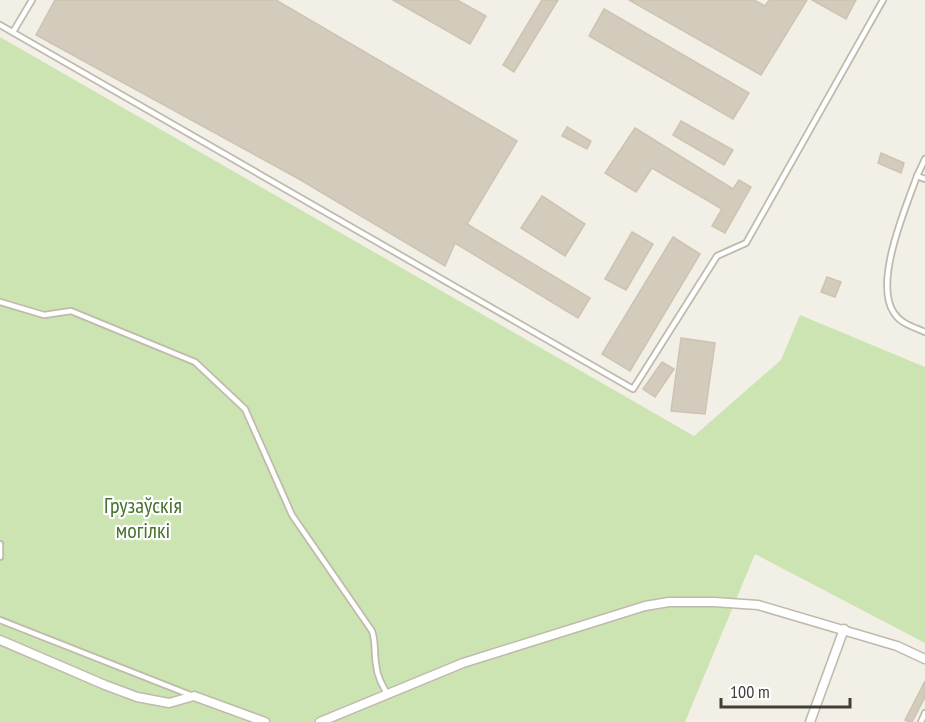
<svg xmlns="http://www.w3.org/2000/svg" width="925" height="722" viewBox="0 0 925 722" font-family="'PT Sans Narrow',sans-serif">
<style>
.green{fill:#cce4b1}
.building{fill:#d3cbbc;stroke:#cdc3b0;stroke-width:1.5}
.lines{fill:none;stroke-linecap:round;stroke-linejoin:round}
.service-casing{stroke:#c0baac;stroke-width:8}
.minor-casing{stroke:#c0baac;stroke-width:11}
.service{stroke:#fff;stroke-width:4.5}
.minor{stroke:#fff;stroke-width:8}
.labels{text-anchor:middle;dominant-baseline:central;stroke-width:4.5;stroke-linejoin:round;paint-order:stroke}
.park-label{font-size:22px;fill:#45722d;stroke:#fff}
</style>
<rect width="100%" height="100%" fill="#f2efe6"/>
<!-- green -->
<path class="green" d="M0,37l694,399 87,-76 19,-45 125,52v276l-170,-89 -70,168h-685z"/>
<!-- building -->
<g class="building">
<path d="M55,0h221l241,141 -50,83 123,74 -12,20 -123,-75 -10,23 -146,-87 -263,-144z"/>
<path d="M393,0h64l29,16 -16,28z"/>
<path d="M542,0h16l-44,72 -11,-7z"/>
<path d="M629,0h125l11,6 4,-6h38l-46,75z"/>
<path d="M812,0h44l-10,19z"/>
<path d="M604,9l145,84 -16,26 -144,-83z"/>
<path d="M681,121l52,29 -9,15 -51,-30z"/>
<path d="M567,127l24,14 -4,8 -25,-13z"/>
<path d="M635,128l98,61 6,-9 12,7 -26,46 -13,-7 10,-17 -70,-41 -16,24 -31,-19z"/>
<path d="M881,153l23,10 -3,10 -23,-10z"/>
<path d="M542,196l43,28 -20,32 -44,-28z"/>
<path d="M632,232l21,12 -27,46 -21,-11z"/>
<path d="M673,237l27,17 -70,117 -28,-17z"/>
<path d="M827,277l14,5 -6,15 -14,-5z"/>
<path d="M681,338l34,5 -10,71 -34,-3z"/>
<path d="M662,362l12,7 -19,28 -12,-8z"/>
<path d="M925,681v16l-13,25h-2l-5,-2z"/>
</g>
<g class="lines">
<defs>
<g id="service">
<path d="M0,25l633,364 84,-133 29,-13 137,-243"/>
<path d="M13,32l19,-32"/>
<path d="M925,159l-8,17 8,3"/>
<path d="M917,176c-11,31 -44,107 -23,137 7,11 20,14 31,19"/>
<path d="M0,302l44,13 27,-4 124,51 50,47 47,106 80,116c4,11 2,22 4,33 1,12 6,21 12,31"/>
<path d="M0,544v13"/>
<path d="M0,620l193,76"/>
<path d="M921,722l4,-9"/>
</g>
<g id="minor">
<path d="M0,640l105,45 32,12 32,6 25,-7 71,26"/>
<path d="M320,722l143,-59 182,-57 24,-4h45l44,3 139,41 28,13"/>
<path d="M810,722l34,-93"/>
</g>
</defs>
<!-- service casing -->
<use href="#service" class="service-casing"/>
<!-- minor casing -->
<use href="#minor" class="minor-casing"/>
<!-- service -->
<use href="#service" class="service"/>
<!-- minor -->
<use href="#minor" class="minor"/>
</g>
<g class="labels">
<!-- park labels -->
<g class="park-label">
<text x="143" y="505">Грузаўскія<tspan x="143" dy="25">могілкі</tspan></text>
</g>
</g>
<!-- scale -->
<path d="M721 698v9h129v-9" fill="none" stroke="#443f36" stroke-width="3"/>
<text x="730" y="698" font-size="18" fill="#443f36" stroke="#ffffff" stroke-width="4.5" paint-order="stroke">100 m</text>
</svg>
